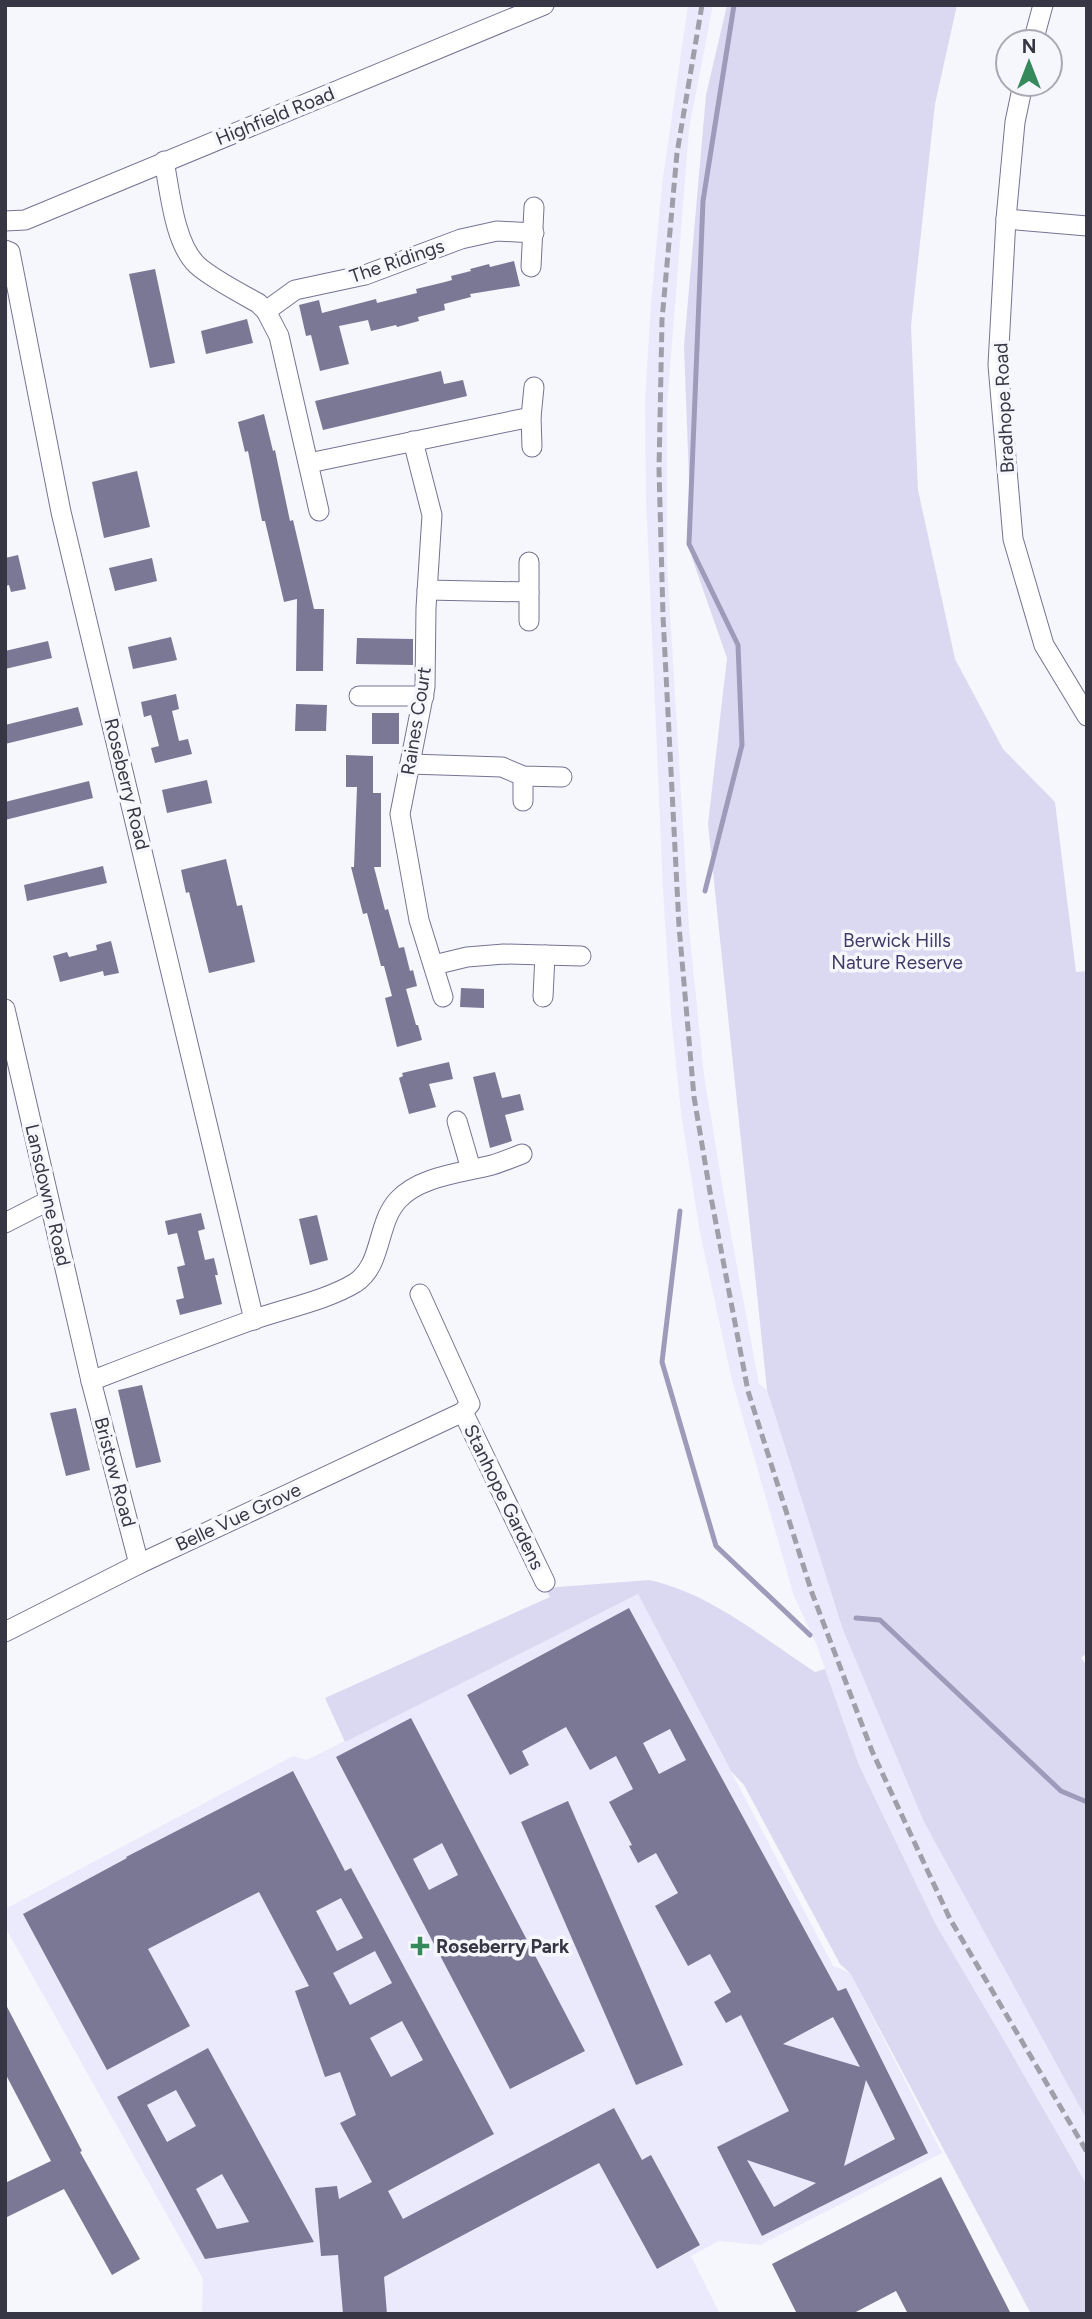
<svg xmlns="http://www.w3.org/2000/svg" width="1092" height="2319" viewBox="0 0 1092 2319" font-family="Figtree,sans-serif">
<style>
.built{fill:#ebeafc}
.green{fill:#dbd9f2}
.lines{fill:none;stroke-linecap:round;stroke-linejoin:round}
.stream{stroke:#9e9bba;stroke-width:5}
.building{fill:#7b7896;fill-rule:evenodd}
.minor-casing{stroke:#767394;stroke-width:21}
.minor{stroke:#fff;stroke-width:19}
.rail{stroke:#9f9ea9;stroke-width:5;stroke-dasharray:10 5;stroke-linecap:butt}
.poi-dot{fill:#35895b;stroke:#f6f6fd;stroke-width:2.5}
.labels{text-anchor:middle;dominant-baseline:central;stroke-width:7;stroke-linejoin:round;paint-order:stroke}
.street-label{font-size:19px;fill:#373644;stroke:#f6f6fd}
.park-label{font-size:19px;fill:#413a67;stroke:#f6f6fd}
.poi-label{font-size:19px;font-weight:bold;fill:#373644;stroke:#f6f6fd;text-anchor:start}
</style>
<rect width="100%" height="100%" fill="#f6f6fd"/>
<!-- built -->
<g class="built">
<path d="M688,5h25l-24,124 -22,277v156l22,366 15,147 21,127 34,182 8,6 76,240 81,192 163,298v65l-152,-262 -76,-158 -42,-119 -23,-50 -62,-216 -32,-147 -19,-120 -10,-98 -8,-125 -17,-392 -1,-97 6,-97 11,-119z"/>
<path d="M638,1594l195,372 17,7 92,180 -182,92 -41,-4 -28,15 29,58h-518l1,-35 -198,-352v-18l288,-153 14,4z"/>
</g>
<!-- green -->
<g class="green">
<path d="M727,5h230l-22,99 -24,222 7,164 37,169 48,90 52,53 21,170 11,-1v682l-6,5 6,7v455l-163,-298 -81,-192 -76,-240 -59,-566 19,-166 -35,-100 -8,-212 22,-251z"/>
<path d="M649,1580c61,13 114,58 166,92l10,-3 34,96 76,158 67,114 85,148v129h-56l-181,-341 -10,-9 -96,-179 -13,-14 -93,-177 -293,148 -20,-44 225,-101 -5,-9z"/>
</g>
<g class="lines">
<!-- stream -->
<g class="stream">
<path d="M705,891l37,-146 -4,-100 -49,-101 14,-343 31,-196"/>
<path d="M680,1211l-18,151 54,184 94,89"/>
<path d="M856,1618l24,2 181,171 26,11"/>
</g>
</g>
<!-- building -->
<g class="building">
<path d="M514,261l6,25 -50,8 1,3 -27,7 1,6 -27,7 1,4 -22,6 -1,-2 -25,6 -3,-11 -29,6 10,38 -29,7 -9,-36 -5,1 -7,-31 20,-5 3,13 54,-14 1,4 40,-10 -1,-4 29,-7 7,-2 -1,-4 20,-5 -1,-2 19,-5 1,3z"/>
<path d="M155,269l20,94 -25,5 -21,-94z"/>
<path d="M247,319l6,24 -47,11 -5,-23z"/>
<path d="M441,371l3,13 19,-4 4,16 -144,34 -8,-29z"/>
<path d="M264,414l9,37 2,-1 15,71 3,-1 21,89h10l-1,62h-27l1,-72 -13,3 -19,-81h-3l-14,-70 -3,1 -7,-30z"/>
<path d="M137,471l13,56 -46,11 -12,-56z"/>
<path d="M18,555l8,34 -15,3 -2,-7 -4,1v-28z"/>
<path d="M152,558l5,23 -42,10 -6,-23z"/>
<path d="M171,637l6,23 -44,9 -5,-22z"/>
<path d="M357,638l56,1v26l-57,-1z"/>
<path d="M48,641l4,17 -47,11v-18z"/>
<path d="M176,694l3,15 -7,2 7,30 9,-2 4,15 -37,9 -4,-15 8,-2 -8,-31 -7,2 -3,-15z"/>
<path d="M296,704l31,1 -1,26h-31z"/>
<path d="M78,707l5,18 -78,19v-19z"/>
<rect x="372" y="713" width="27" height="31"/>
<path d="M346,755l27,1v37h8v74h-7l11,43 3,-1 11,39 5,-1 6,24 3,-1 4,16 -11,3 10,36h2l4,15 -25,7 -12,-49 7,-2 -8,-30h-3l-14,-53 -4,1 -12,-47h3l3,-80h-11z"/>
<path d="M207,780l5,23 -45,10 -5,-23z"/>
<path d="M89,781l4,17 -88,22v-18z"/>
<path d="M226,859l11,47 5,-1 13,57 -46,11 -20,-81 -3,1 -5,-23z"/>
<path d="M103,866l4,17 -80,18 -3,-16z"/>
<path d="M111,941l8,32 -15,3 -1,-5 -43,11 -7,-26 14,-4 2,5 28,-7 -1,-5z"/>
<path d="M461,988l23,1v19l-24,-1z"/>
<path d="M449,1062l4,17 -24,5 7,23 -27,7 -10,-36 4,-2 -1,-3z"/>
<path d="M495,1072l7,26 18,-4 4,16 -19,5 7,26 -22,7 -17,-71z"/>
<path d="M201,1213l4,16 -7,2 7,29 9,-2 4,17h-3l7,29 -42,11 -4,-15 8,-2 -7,-31 8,-2 -8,-32 -9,2 -3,-14z"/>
<path d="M317,1215l11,45 -18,5 -11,-46z"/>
<path d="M142,1385l19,77 -25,6 -18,-78z"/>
<path d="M76,1408l14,62 -24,6 -16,-63z"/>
<path d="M629,1608l209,383 8,-3 82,165 -166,83 -45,-89 72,-36 -48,-96 -15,8 -12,-21 17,-10 -21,-38 -22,12 -33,-60 23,-13 -22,-40 -18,10 -9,-17 3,-1 -23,-43 24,-13 -17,-33 -26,14 -24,-43 -44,24 7,14 -19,10 -43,-80zM670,1729l16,31 -27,14 -16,-31zM833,2017l27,50 -77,-23zM866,2080l29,59 -51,27zM747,2160l69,23 -42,24z"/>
<path d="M411,1718l174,333 -75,38 -174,-332zM442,1843l16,32 -29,15 -16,-31z"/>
<path d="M293,1771l52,100 6,-3 143,266 -106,57 15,28 211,-111 28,52 9,-5 49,90 -43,24 -58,-106 -215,114 3,37h-44l-5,-59 -17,1 -6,-68 22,-2 2,13 33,-17 -32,-59 16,-8 -16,-43 -15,5 -30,-86 14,-5 -50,-94 -111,57 42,77 -83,44 -84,-156 104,-56 -1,-1zM341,1898l22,40 -26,13 -21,-40zM375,1951l17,32 -42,22 -17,-32zM402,2021l21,39 -32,17 -21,-39z"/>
<path d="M568,1801l115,264 -47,20 -115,-263z"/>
<path d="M5,2003l77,148 -2,1 60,107 -28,16 -48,-86 -59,29v-35l46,-22 -46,-88z"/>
<path d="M208,2048l106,194 -109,17 -88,-162zM176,2090l20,36 -29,16 -20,-37zM222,2174l27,48 -32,7 -21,-40z"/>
<path d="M941,2177l70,137h-103l-12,-23 -44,23h-55l-25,-50z"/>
</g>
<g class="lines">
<defs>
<g id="minor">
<path d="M1033,42l10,-37"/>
<path d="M1023,84l-8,38 -9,97 -8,146 15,174 31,106 43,71"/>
<path d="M164,161c6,30 10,82 33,104 14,13 43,28 61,38l8,8 13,25 40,175"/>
<path d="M1006,219l81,7"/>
<path d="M5,221l20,-1 519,-215"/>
<path d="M5,250l5,2 51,260 193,808"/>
<path d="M531,267l3,-60"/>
<path d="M266,311l29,-21 70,-15 96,-36 36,-8 37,2"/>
<path d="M413,441l19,74 -6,93 -1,79 -25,127 19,106 24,77"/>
<path d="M532,447l-1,-30 3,-30"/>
<path d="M309,463l222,-46"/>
<path d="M427,590l102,2v-30"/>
<path d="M529,592v29"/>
<path d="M359,696h65"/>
<path d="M410,764l92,3 21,9 39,1"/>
<path d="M523,776v25"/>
<path d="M434,965l33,-8 37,-3 77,2"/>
<path d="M543,997l2,-42"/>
<path d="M5,1009l86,372 48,183"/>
<path d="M457,1121l14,48"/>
<path d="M5,1223l43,-22"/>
<path d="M91,1381c54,-21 109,-42 164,-62 32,-11 72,-19 100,-36 28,-18 21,-59 43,-83 22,-24 64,-27 94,-35 10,-3 20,-7 30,-11"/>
<path d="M463,1412l82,170"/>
<path d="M5,1632l134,-68 324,-152 7,-8 -50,-110"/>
</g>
</defs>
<!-- minor casing -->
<use href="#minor" class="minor-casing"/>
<!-- minor -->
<use href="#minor" class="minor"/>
<!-- rail -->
<path class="rail" d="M702,5l-25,148 -15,167 -3,149 4,147 16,310 15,171 16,95 38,199 64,202 60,158 78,168 137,233"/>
</g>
<!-- markers -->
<path class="poi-dot" d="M416.5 1935.5h7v7h7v7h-7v7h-7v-7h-7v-7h7z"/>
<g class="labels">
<!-- street labels -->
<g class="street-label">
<text transform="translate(275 116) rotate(-22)">Highfield Road</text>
<text transform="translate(397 261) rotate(-19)">The Ridings</text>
<text transform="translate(1004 408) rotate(-93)">Bradhope Road</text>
<text transform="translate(416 721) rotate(-81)">Raines Court</text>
<text transform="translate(127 784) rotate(76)">Roseberry Road</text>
<text transform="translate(48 1195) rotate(77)">Lansdowne Road</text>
<text transform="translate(115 1472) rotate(75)">Bristow Road</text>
<text transform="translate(504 1497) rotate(64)">Stanhope Gardens</text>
<text transform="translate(238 1517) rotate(-25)">Belle Vue Grove</text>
</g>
<!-- park labels -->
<g class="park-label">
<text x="897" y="940">Berwick Hills<tspan x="897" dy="22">Nature Reserve</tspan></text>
</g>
<!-- poi labels -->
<g class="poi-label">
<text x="436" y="1946">Roseberry Park</text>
</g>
</g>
<!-- border -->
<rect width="1092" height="2319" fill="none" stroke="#373644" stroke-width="14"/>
<!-- north arrow -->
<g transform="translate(1029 63)"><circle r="33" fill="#f6f6fd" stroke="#aaa9b3" stroke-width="2"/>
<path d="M0-5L12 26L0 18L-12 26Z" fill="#35895b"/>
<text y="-10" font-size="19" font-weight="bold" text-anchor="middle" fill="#373644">N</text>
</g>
</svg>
